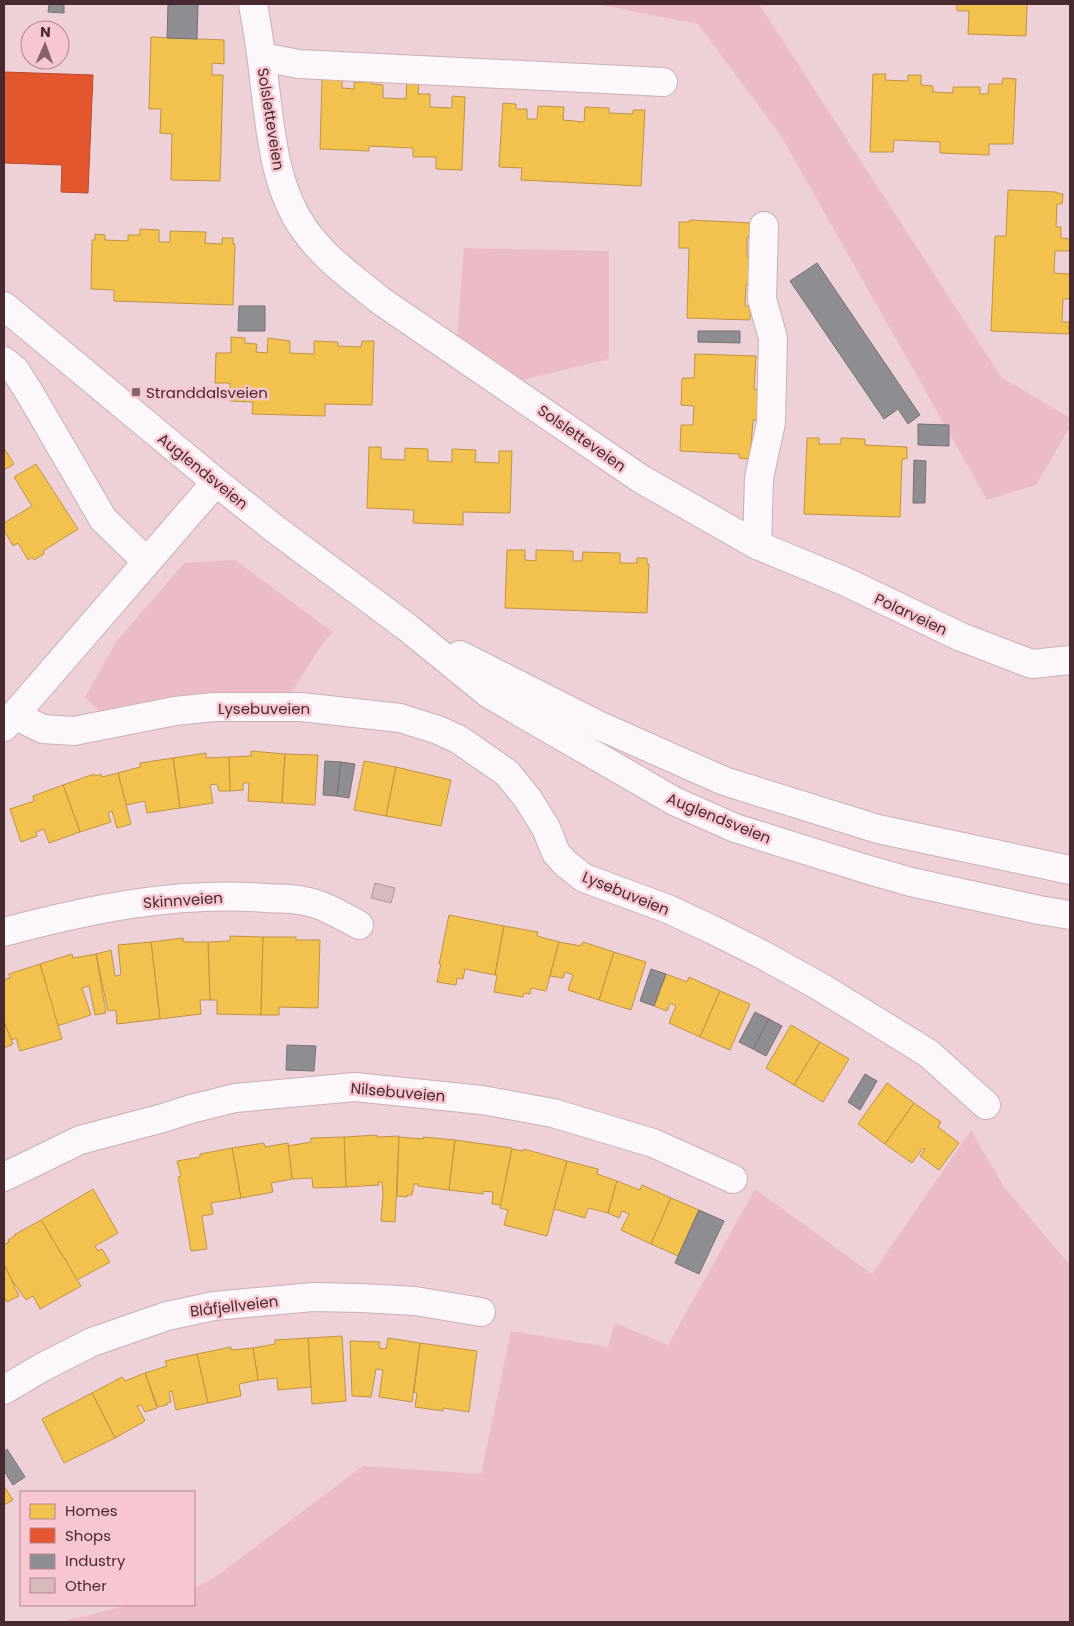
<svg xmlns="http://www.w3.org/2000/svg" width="1074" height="1626" viewBox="0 0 1074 1626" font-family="Poppins,sans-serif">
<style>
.green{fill:#ecbcc6}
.homes{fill:#f2c14e;stroke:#bf9345}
.shops{fill:#e4572e;stroke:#b6492f}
.industry{fill:#8d8d92;stroke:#796f75}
.building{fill:#d6babc;stroke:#b29799}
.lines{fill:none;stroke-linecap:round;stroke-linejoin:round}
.minor-casing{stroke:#ccafb5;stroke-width:30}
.major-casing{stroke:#ccafb5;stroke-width:30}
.minor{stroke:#fcf8f9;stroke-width:28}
.major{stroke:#fcf8f9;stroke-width:28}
.poi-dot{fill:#82646a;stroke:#f8c6d0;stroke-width:2}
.labels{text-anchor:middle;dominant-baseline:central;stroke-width:5;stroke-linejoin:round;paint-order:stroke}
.street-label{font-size:15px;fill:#492930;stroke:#f8c6d0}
.poi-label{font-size:15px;fill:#492930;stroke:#f8c6d0;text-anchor:start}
</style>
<rect width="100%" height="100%" fill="#edd1d7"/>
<!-- green -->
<g class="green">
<path d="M596,4h163l242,373 69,41v9l-34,58 -49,15 -206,-364 -83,-112z"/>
<path d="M464,248l145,3v108l-87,21 -65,-44z"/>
<path d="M235,560l98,72 -11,12 -31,49 -84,-1 -74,12 -33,8 -15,-15 31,-55 68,-79z"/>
<path d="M971,1130l33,57 66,78v357h-1009l68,-17h65v-17l20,-10 149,-112 118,8 30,-143 97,16 7,-24 53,22 87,-156 117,85z"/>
</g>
<!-- homes -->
<g class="homes">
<path d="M957,4h70l-1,32 -58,-2 1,-23h-12z"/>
<path d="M151,37l73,3v24l-12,-1v12h11l-3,106 -49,-1 1,-46 -12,-1 1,-24h-12z"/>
<path d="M873,74h13l-1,6 23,1v-6h13v10l12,1v6l20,1v-6h27v7h8l1,-10h13l1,-6 13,1 -3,65h-24v11l-49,-2v-11l-46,-2 -1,12h-23z"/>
<path d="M322,79l20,1v8l12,1v-7h18v2l11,1v13l23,1 1,-18 12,1 -1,12h12v13l22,1v-12l13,1 -3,73 -26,-1v-12h-23v-9l-44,-2v5l-49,-2z"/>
<path d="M503,103l13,1v5h11v10h10l1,-13 26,1 -1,13 21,2 1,-15 24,1v5l24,1v-4h12l-4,76 -120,-6 1,-12 -23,-1z"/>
<path d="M1008,190l49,2v1l6,1 -1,10h-5l-1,23h5v11l9,1v12h-15l-1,22 16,1v25h-7l-1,23h7v12l-78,-3 4,-95h11z"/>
<path d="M690,220l62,3v14h-5v21h5l-1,26h-5l-1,22h5v14l-63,-2 2,-70h-10v-26h11z"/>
<path d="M140,229l19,1v12h11v-11l36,1 -1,11 17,1v-6h11v6h2l-2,61 -119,-4v-11l-23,-1 1,-49h3v-6l10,1v5l23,1v-6h12z"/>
<path d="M231,337l14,1v5l12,1 -1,8 11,1 1,-15 22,3v12l24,1v-13l24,1v4l23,1 1,-6h12l-2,64 -47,-1v12l-73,-2 1,-12 -23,-1v-18h-15l1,-30h15z"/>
<path d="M695,354l61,2 -2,33 5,1 -1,30h-5l-3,39 -11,-1v-4l-59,-3 1,-26h12l1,-19 -13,-1 1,-27h12z"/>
<path d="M807,438h12v6h22v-6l24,1v6l42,2v12h-5l-2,58 -96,-3z"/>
<path d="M369,447h12v12l24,1v-12l23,1v12l24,1v-13l24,1 -1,12 24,1v-12h13l-2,62 -47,-1v13l-50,-2 1,-13 -47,-2z"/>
<path d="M4,448l10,16 -10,6z"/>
<path d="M36,464l42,65 -35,22 1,3 -10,6 -2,-3 -4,3 -10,-17 -5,3 -9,-16v-7l28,-17 -18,-29z"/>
<path d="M507,550h18v10l11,1v-11l37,1v10h9l1,-9 37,1v10h17v-5h10v6h2l-2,49 -142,-5z"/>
<path d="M251,751l34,3 -3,49 -34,-2 1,-18h-6v7l-13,1 -1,-34 22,-1z"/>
<path d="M206,753v5l23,-1 1,34h-11l-2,-7 -7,1 3,18 -33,5 -7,-50z"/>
<path d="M285,754l33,1 -3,50 -33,-2z"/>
<path d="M173,758l7,50 -33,5 -2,-12 -19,4 -8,-32 22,-6v-4z"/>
<path d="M364,761l32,6 -10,49 -32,-6z"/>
<path d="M396,767l55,13 -10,46 -55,-10z"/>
<path d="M118,773l13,51 -14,4 -5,-17 -4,2 3,9 -31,10 -17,-47 31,-11 1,2 6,-2 1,3z"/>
<path d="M63,785l17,47 -31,11 -5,-14 -8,3 1,4 -16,6 -11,-33 24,-8 -1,-5z"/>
<path d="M449,915l55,11 -9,49 -30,-6 -2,10 -6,-1 -1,7 -19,-3 4,-18h-2z"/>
<path d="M504,926l34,6 -1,4 22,6 -13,49 -15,-3 -1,6 -6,-1 -1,4 -29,-5 3,-17h-2z"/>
<path d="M230,936l33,1 -2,78 -44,-1v-14h-7l-2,-58 22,-1z"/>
<path d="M263,937h33v3h24l-2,68 -39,-1v8h-18z"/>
<path d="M183,938l1,4h24l2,58h-10l1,14 -41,5 -9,-77z"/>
<path d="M151,942l9,77 -43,5 -1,-14 -8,1 -12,-57 15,-4 4,26 6,-1 -3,-30z"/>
<path d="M559,942l22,4 2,-4 31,10 -15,48 -31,-10 5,-15 -8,-3 -2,6 -13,-2z"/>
<path d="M614,952l32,10 -15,48 -32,-10z"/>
<path d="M72,954l1,4 23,-4 10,59 -11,2 -6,-29 -7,2 9,27 -34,11 -17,-62z"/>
<path d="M40,964l22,75 -42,12 -4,-13 -5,2 -7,-18v-42l6,-2 -1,-4z"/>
<path d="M666,974l21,8 2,-5 31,14 -20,46 -31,-14 7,-17 -6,-3 -3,8 -13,-5z"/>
<path d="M720,991l30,13 -20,46 -30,-13z"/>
<path d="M4,1022l9,22 -9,4z"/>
<path d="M791,1025l29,17 -26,43 -28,-17z"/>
<path d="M820,1042l29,17 -26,43 -29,-17z"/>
<path d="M887,1083l27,20 -29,41 -27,-20z"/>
<path d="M914,1103l27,19 -3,5 21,16 -20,27 -19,-14 5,-7 -2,-1 -11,15 -27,-19z"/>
<path d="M377,1135v2l22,-1 -4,86 -14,-1 2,-27 -1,-12h-4l1,3 -33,2 -2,-50z"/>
<path d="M344,1137l2,50 -33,1 -1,-10 -20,1 -4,-33 23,-4v-4z"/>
<path d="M399,1137l24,2v-2l32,3 -6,50 -31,-4v-2h-4l-2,11h-5v2l-10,-1z"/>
<path d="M455,1140l57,8 -11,57 -9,-1 1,-12 -10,-1v3l-34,-4z"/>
<path d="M264,1143l1,4 23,-4 4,36 -21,4 2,9 -32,6 -9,-50z"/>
<path d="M232,1148l9,50 -30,5 2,11 -11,2 5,33 -16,2 -13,-74 3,-1 -4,-15 23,-4v-3z"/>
<path d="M512,1149l11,2 1,-2 43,12 -20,75 -43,-11 4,-15 -8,-2z"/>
<path d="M567,1161l31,8 -1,5 20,7 -9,32 -20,-5 -3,10 -31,-9z"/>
<path d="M617,1181l23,9 2,-5 29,13 -20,46 -30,-14 8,-16 -7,-3 -3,7 -11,-5z"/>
<path d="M93,1189l25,44 -23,13 3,5 4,-2 8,13 -33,18 -36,-60z"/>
<path d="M671,1198l28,12 -21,46 -27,-12z"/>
<path d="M41,1220l40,66 -41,23 -7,-13 -7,4 -15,-21 -7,-15v-19l5,-3 -1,-2 7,-4 -1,-1z"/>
<path d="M4,1264l15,32 -12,6 -3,-5z"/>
<path d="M342,1336l4,65 -34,3 -4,-66z"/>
<path d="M308,1338l3,49 -33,3 -1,-12 -19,2 -5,-32 22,-4v-4z"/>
<path d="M388,1338l32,5 -8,59 -33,-5 4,-27 -7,-1 -5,28 -19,-1 -2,-55 30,1 -1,6 7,1z"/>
<path d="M420,1343l57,8 -8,61 -26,-4v3l-28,-4 2,-14 -3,-1z"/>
<path d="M231,1347v3l22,-2 5,32 -19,4 2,12 -33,7 -11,-49z"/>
<path d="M197,1354l11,49 -32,7 -4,-19 -3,1 2,10 -4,1v2l-9,2 -13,-34 22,-7 -2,-5z"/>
<path d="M145,1373l12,35 -12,4 -4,-7 -4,1 8,15 -30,17 -23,-45 30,-16 3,4z"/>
<path d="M92,1393l23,45 -51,25 -22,-44z"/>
<path d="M4,1486l9,14 -9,5z"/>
</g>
<!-- shops -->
<path class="shops" d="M4,72l89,3 -5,118 -27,-1 1,-27 -58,-2z"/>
<!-- industry -->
<g class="industry">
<path d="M49,4h15v9l-16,-1z"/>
<path d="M168,4h30l-1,35 -30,-1z"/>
<path d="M817,263l103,152 -12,9 -10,-15 -14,10 -94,-138z"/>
<path d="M239,306h26v25h-27z"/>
<path d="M698,331h42v12l-42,-1z"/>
<path d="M918,424l31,1v21l-31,-1z"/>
<path d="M914,460l12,1 -1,42h-12z"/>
<path d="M325,761l16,1 -4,34 -14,-1z"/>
<path d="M341,762l14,2 -6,34 -12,-2z"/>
<path d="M651,969l15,5 -12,32 -14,-5z"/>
<path d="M755,1012l14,7 -16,30 -14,-7z"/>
<path d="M769,1019l13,7 -16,30 -13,-7z"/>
<path d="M287,1045l29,1 -2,25 -28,-1z"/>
<path d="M865,1074l12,7 -17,29 -12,-8z"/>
<path d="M699,1210l25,11 -25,53 -24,-11z"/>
<path d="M7,1449l18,28 -12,8 -9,-14v-19z"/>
</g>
<!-- building -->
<path class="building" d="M375,883l20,5 -4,15 -20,-5z"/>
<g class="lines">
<defs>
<g id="minor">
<path d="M253,4c5,27 9,55 12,83 6,48 10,101 39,142 20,29 50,50 77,72l260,178 116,66 2,-67 12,-55 2,-85 -11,-39 2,-73"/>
<path d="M262,57l37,7 364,18"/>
<path d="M4,361l11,9 14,22 74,127 43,42"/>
<path d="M757,545l87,36 117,56 71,27 38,-4"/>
<path d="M14,715l29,14 31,2 101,-20 39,-4h87l99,11 38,12 20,9 49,34 21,26 18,29 10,25 9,10 19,15 84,31 45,21 50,25 56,31 109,67 58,52"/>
<path d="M4,727l212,-245"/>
<path d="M4,932c86,-23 172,-41 262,-34 12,1 26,0 38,3 19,3 38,15 55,24"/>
<path d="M4,1177l76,-37 83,-22 28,-9 44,-11 120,-11 127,13 71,13 100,30 80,36"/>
<path d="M4,1390l37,-22 51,-26 75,-26 47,-10 99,-9 48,1 54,3 66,11"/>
</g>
<g id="major">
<path d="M4,306l212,176 59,47 133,99 81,66 185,107 61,27 134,42 42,12 128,28 31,5"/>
<path d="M460,655l138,70 126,56 154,48 192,41"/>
</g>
</defs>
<!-- minor casing -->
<use href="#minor" class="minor-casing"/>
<!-- major casing -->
<use href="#major" class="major-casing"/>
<!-- minor -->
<use href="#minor" class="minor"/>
<!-- major -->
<use href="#major" class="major"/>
</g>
<!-- markers -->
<rect class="poi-dot" x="131" y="387" width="10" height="10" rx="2.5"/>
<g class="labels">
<!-- street labels -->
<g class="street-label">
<text transform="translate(271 119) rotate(81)">Solsletteveien</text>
<text transform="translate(582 438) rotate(35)">Solsletteveien</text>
<text transform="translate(203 471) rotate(39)">Auglendsveien</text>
<text transform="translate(911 614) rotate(25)">Polarveien</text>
<text x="264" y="708">Lysebuveien</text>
<text transform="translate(719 818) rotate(22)">Auglendsveien</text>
<text transform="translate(626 893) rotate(22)">Lysebuveien</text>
<text transform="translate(183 900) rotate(-4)">Skinnveien</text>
<text transform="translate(398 1092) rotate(5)">Nilsebuveien</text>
<text transform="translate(234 1306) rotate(-7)">Blåfjellveien</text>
</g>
<!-- poi labels -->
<g class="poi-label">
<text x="146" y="392">Stranddalsveien</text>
</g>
</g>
<!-- border -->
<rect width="1074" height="1626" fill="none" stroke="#492930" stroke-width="10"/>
<!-- legend -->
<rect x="20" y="1491" width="175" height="115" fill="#f8c6d0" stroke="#b28790"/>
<rect x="30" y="1504" width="25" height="15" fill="#f2c14e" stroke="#b28790"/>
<text x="65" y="1516" font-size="15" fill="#492930">Homes</text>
<rect x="30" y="1528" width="25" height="15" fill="#e4572e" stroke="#b28790"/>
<text x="65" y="1541" font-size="15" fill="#492930">Shops</text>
<rect x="30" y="1554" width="25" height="15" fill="#8d8d92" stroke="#b28790"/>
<text x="65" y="1566" font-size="15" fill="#492930">Industry</text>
<rect x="30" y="1578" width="25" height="15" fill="#d6babc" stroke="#b28790"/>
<text x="65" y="1591" font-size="15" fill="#492930">Other</text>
<!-- north arrow -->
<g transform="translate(45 45) rotate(2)"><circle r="24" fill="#f8c6d0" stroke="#b28790"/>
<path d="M0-4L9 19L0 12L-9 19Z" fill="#82646a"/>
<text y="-8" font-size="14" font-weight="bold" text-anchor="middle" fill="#492930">N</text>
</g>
</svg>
